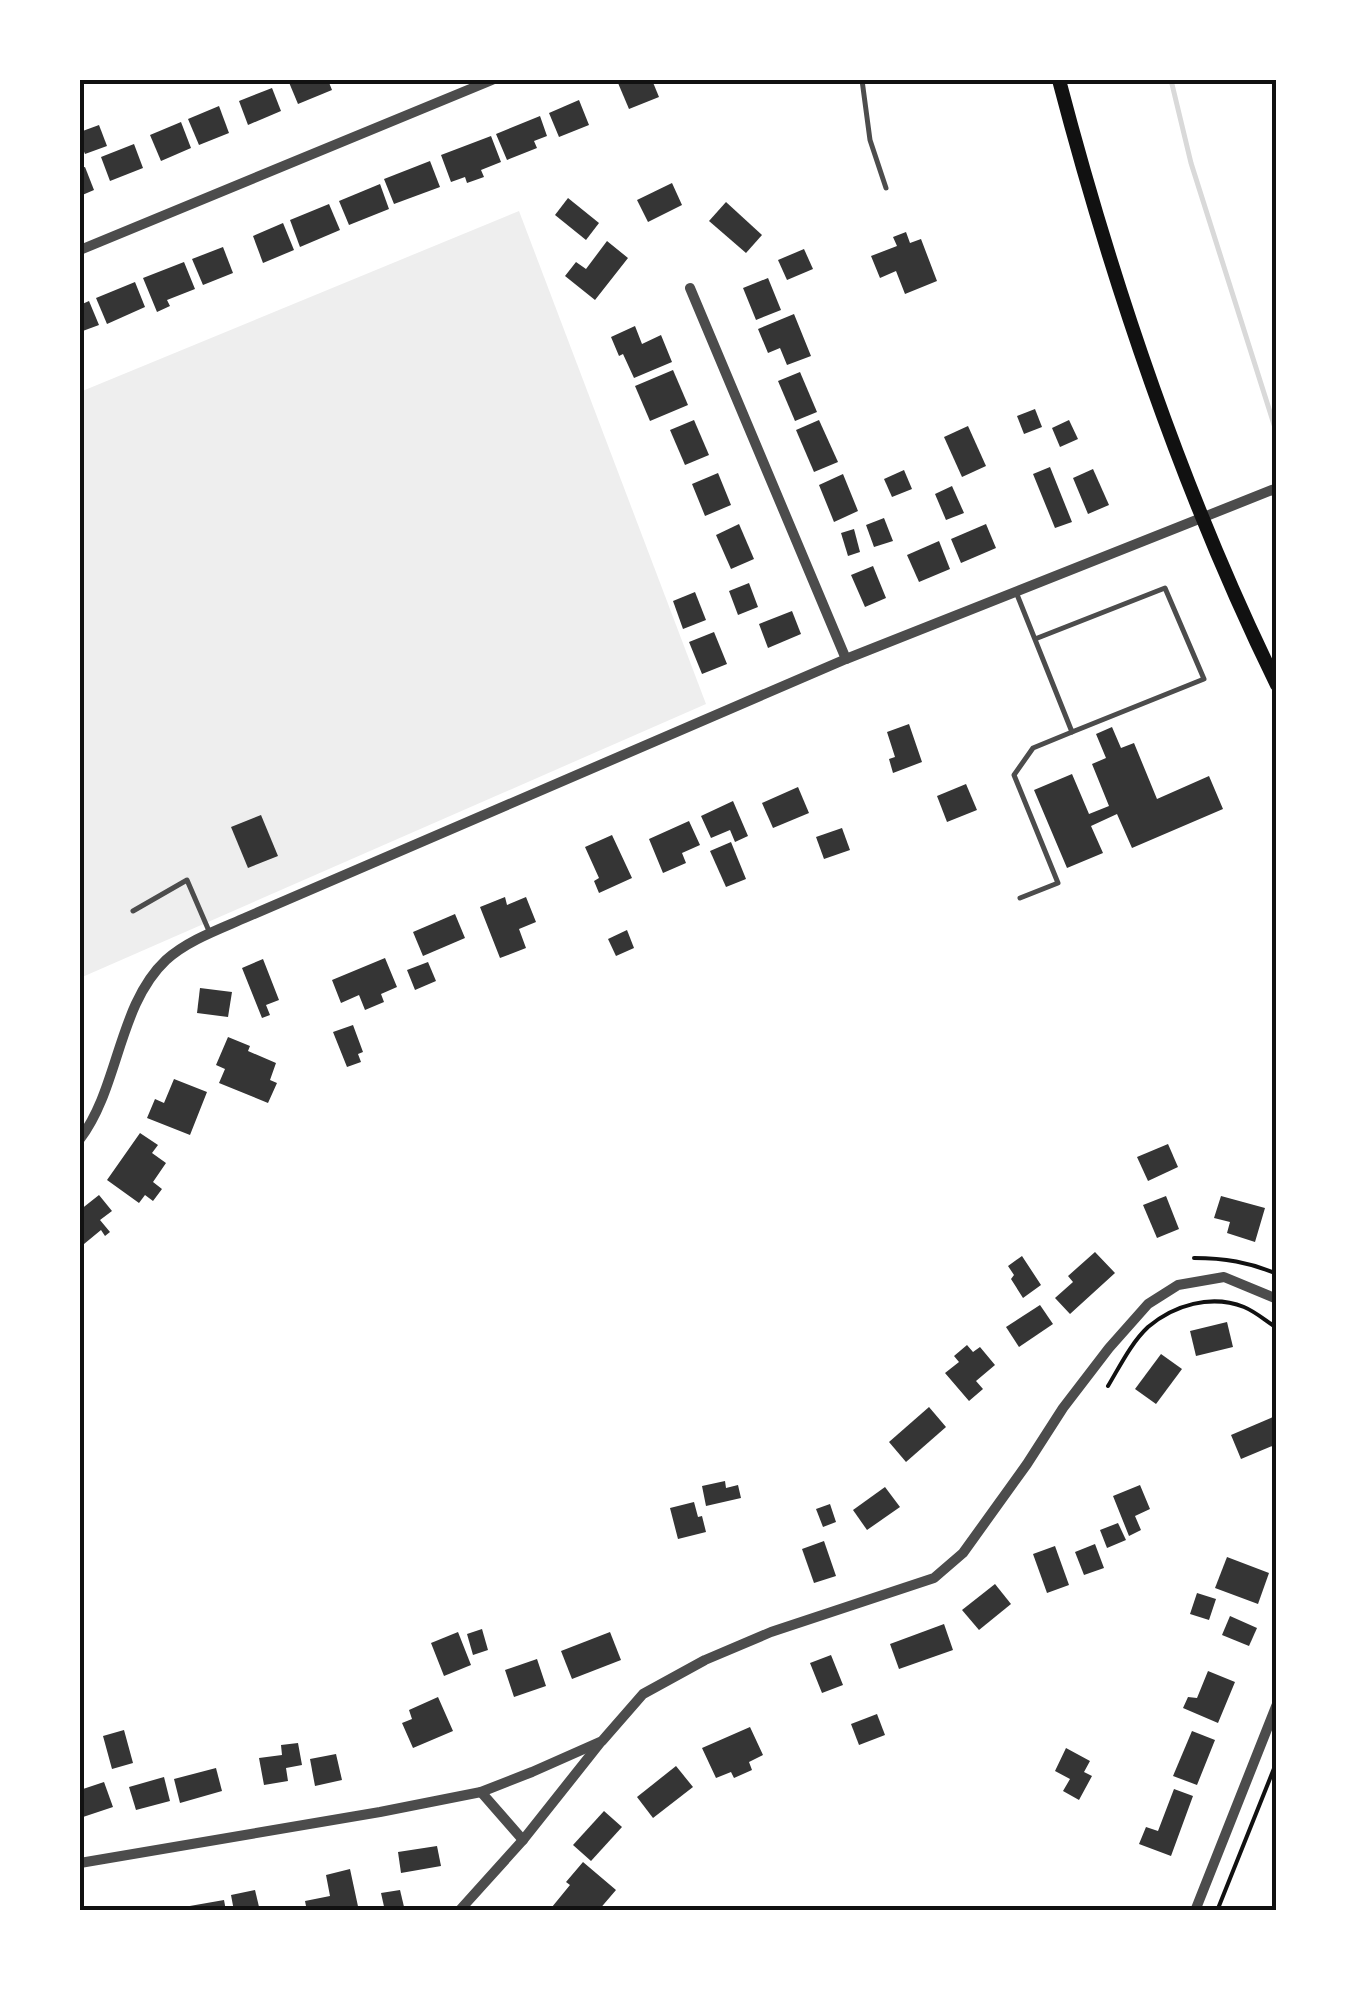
<svg xmlns="http://www.w3.org/2000/svg" width="1357" height="1991" viewBox="0 0 1357 1991" font-family="'Roboto Serif',serif">
<style>
.green{fill:#eee}
.lines{fill:none;stroke-linecap:round;stroke-linejoin:round}
.stream{stroke:#d9d9d9;stroke-width:5}
.building{fill:#353535}
.path{stroke:#111;stroke-width:4}
.service{stroke:#4c4c4c;stroke-width:5}
.minor{stroke:#4c4c4c;stroke-width:10}
.secondary{stroke:#111;stroke-width:14}
.neatline{fill:none;stroke:#111;stroke-width:4}
</style>
<rect width="100%" height="100%" fill="#fff"/>
<!-- green -->
<path class="green" d="M519,211l187,493 -626,274v-586z"/>
<g class="lines">
<!-- stream -->
<path class="stream" d="M1171,80l20,83 86,271"/>
</g>
<!-- building -->
<g class="building">
<path d="M288,80h40l4,10 -34,14z"/>
<path d="M624,80h28l7,17 -30,12 -11,-26z"/>
<path d="M272,88l9,23 -33,14 -9,-24z"/>
<path d="M579,100l10,25 -30,12 -10,-24z"/>
<path d="M219,106l10,27 -30,12 -11,-26z"/>
<path d="M540,116l7,20 -13,5 3,7 -30,12 -11,-26z"/>
<path d="M181,122l10,26 -30,13 -11,-26z"/>
<path d="M99,125l8,21 -22,8 -5,-12v-10z"/>
<path d="M491,136l10,26 -20,8 3,7 -17,6 -2,-6 -14,5 -10,-27z"/>
<path d="M134,144l9,24 -33,13 -9,-24z"/>
<path d="M430,161l10,26 -46,17 -10,-25z"/>
<path d="M85,167l9,23 -14,6v-28z"/>
<path d="M672,183l10,22 -34,17 -11,-22z"/>
<path d="M380,184l9,25 -40,16 -10,-24z"/>
<path d="M568,198l31,25 -13,17 -31,-25z"/>
<path d="M726,202l36,33 -16,18 -37,-32z"/>
<path d="M329,204l11,26 -40,17 -10,-27z"/>
<path d="M283,223l11,27 -31,13 -10,-27z"/>
<path d="M906,232l4,11 11,-4 16,42 -32,13 -9,-23 -16,7 -9,-22 26,-10 -4,-9z"/>
<path d="M607,241l21,17 -33,42 -30,-24 11,-14 10,7z"/>
<path d="M223,247l10,26 -30,12 -11,-26z"/>
<path d="M804,249l9,20 -26,11 -9,-20z"/>
<path d="M184,262l11,27 -28,11 3,6 -13,6 -14,-34z"/>
<path d="M768,278l13,32 -25,10 -13,-32z"/>
<path d="M135,282l10,25 -38,17 -11,-26z"/>
<path d="M89,301l10,24 -19,7v-27z"/>
<path d="M794,314l17,42 -24,9 -7,-17 -12,5 -10,-24z"/>
<path d="M635,326l7,18 19,-9 11,27 -38,16 -11,-24 -4,2 -8,-19z"/>
<path d="M673,370l15,35 -38,16 -15,-35z"/>
<path d="M800,372l17,40 -22,9 -17,-40z"/>
<path d="M1035,409l7,18 -18,7 -7,-18z"/>
<path d="M694,420l15,35 -24,10 -15,-35z"/>
<path d="M819,420l19,42 -24,10 -18,-42z"/>
<path d="M1069,420l9,19 -18,8 -8,-19z"/>
<path d="M968,426l18,40 -24,11 -18,-40z"/>
<path d="M1050,467l22,55 -17,6 -22,-54z"/>
<path d="M1093,469l16,36 -21,9 -15,-36z"/>
<path d="M904,470l8,19 -20,8 -8,-18z"/>
<path d="M718,473l13,32 -26,11 -13,-32z"/>
<path d="M843,474l15,37 -24,11 -15,-37z"/>
<path d="M952,486l12,27 -18,7 -11,-26z"/>
<path d="M884,518l9,23 -19,6 -8,-22z"/>
<path d="M739,524l15,35 -23,10 -15,-34z"/>
<path d="M986,524l10,24 -35,15 -10,-24z"/>
<path d="M854,529l6,23 -12,4 -7,-23z"/>
<path d="M939,541l11,28 -31,13 -12,-27z"/>
<path d="M873,566l13,32 -21,9 -14,-32z"/>
<path d="M749,583l9,24 -20,8 -9,-24z"/>
<path d="M695,592l11,28 -23,9 -10,-28z"/>
<path d="M792,611l9,23 -33,14 -9,-24z"/>
<path d="M714,632l13,32 -25,10 -13,-32z"/>
<path d="M909,724l13,38 -29,11 -4,-14 6,-2 -8,-25z"/>
<path d="M1112,727l9,21 13,-5 23,56 52,-23 14,33 -91,39 -15,-34 -26,12 12,27 -36,15 -33,-78 38,-16 17,40 20,-8 -17,-42 14,-6 -10,-24z"/>
<path d="M966,784l11,26 -30,12 -10,-26z"/>
<path d="M798,787l11,26 -36,15 -11,-25z"/>
<path d="M733,801l15,35 -13,6 -5,-12 -19,8 -10,-22z"/>
<path d="M261,815l17,41 -30,12 -17,-41z"/>
<path d="M689,821l11,24 -18,8 4,10 -23,10 -14,-34z"/>
<path d="M842,828l8,22 -26,9 -8,-22z"/>
<path d="M612,835l20,43 -33,15 -5,-12 5,-3 -14,-31z"/>
<path d="M731,842l15,37 -20,8 -16,-36z"/>
<path d="M505,897l2,8 19,-8 10,25 -17,7 7,19 -26,10 -20,-51z"/>
<path d="M455,914l10,24 -42,18 -10,-24z"/>
<path d="M627,930l7,18 -18,8 -8,-17z"/>
<path d="M385,958l12,29 -16,7 3,8 -19,8 -6,-15 -18,8 -9,-23z"/>
<path d="M263,959l16,41 -13,5 4,10 -8,3 -20,-50z"/>
<path d="M428,962l8,19 -21,9 -8,-20z"/>
<path d="M200,988l32,4 -4,25 -31,-4z"/>
<path d="M353,1025l10,27 -5,2 3,8 -14,5 -14,-35z"/>
<path d="M228,1037l22,9 -2,5 28,12 -6,17 7,3 -9,20 -49,-20 6,-14 -9,-4z"/>
<path d="M174,1079l33,13 -17,43 -43,-17 8,-19 9,4z"/>
<path d="M140,1133l18,12 -6,8 14,10 -13,19 9,7 -9,12 -8,-6 -6,8 -32,-23z"/>
<path d="M1168,1144l10,23 -30,14 -11,-24z"/>
<path d="M99,1195l13,16 -12,9 10,12 -5,4 -4,-6 -17,14 -4,-5v-29z"/>
<path d="M1166,1196l13,33 -22,9 -14,-33z"/>
<path d="M1221,1196l44,12 -10,34 -28,-9 3,-11 -16,-4z"/>
<path d="M1095,1252l20,21 -45,41 -15,-16 18,-16 -5,-6z"/>
<path d="M1022,1256l19,29 -18,13 -12,-19 3,-4 -6,-9z"/>
<path d="M1040,1305l13,19 -34,23 -13,-20z"/>
<path d="M1227,1322l6,25 -37,9 -6,-25z"/>
<path d="M967,1345l6,7 7,-5 15,18 -19,16 7,8 -14,12 -24,-28 14,-11 -5,-6z"/>
<path d="M1161,1354l21,15 -26,35 -21,-15z"/>
<path d="M929,1407l17,20 -40,35 -17,-20z"/>
<path d="M1273,1417l4,9v18l-36,15 -10,-24z"/>
<path d="M725,1481l1,7 12,-3 3,13 -35,8 -4,-20z"/>
<path d="M1140,1485l10,24 -15,7 6,14 -12,6 -16,-40z"/>
<path d="M885,1487l15,20 -33,23 -14,-20z"/>
<path d="M694,1502l4,15 4,-1 4,16 -28,7 -8,-31z"/>
<path d="M830,1504l6,18 -13,5 -7,-18z"/>
<path d="M1118,1523l8,17 -19,8 -7,-18z"/>
<path d="M824,1541l12,35 -22,7 -12,-34z"/>
<path d="M1095,1544l9,24 -20,7 -9,-23z"/>
<path d="M1055,1546l14,39 -22,8 -14,-39z"/>
<path d="M1227,1557l42,16 -11,31 -43,-16z"/>
<path d="M995,1584l16,20 -32,26 -17,-20z"/>
<path d="M1197,1593l19,6 -7,21 -19,-6z"/>
<path d="M1230,1616l27,12 -8,18 -27,-11z"/>
<path d="M944,1624l9,26 -54,19 -9,-25z"/>
<path d="M482,1629l6,21 -15,5 -6,-21z"/>
<path d="M458,1632l13,33 -27,11 -13,-33z"/>
<path d="M610,1632l11,28 -49,19 -11,-28z"/>
<path d="M831,1655l12,30 -21,8 -12,-30z"/>
<path d="M537,1659l9,27 -32,11 -9,-27z"/>
<path d="M1208,1671l27,11 -17,41 -35,-15 5,-11 9,1z"/>
<path d="M438,1697l15,34 -40,17 -11,-25 10,-4 -3,-9z"/>
<path d="M877,1714l8,21 -26,10 -8,-21z"/>
<path d="M750,1727l13,28 -14,7 3,8 -18,8 -3,-6 -15,6 -14,-30z"/>
<path d="M124,1730l9,33 -21,6 -9,-33z"/>
<path d="M1192,1731l23,9 -18,45 -24,-9z"/>
<path d="M298,1743l4,22 -16,3 2,13 -24,4 -5,-27 23,-3 -1,-10z"/>
<path d="M1066,1748l24,13 -6,11 8,4 -13,24 -16,-9 7,-12 -15,-8z"/>
<path d="M336,1754l6,26 -27,6 -5,-27z"/>
<path d="M676,1766l17,21 -40,31 -16,-21z"/>
<path d="M216,1768l6,23 -42,12 -6,-24z"/>
<path d="M164,1777l6,24 -34,9 -7,-23z"/>
<path d="M104,1782l9,25 -33,11v-28z"/>
<path d="M1174,1789l19,7 -22,60 -32,-12 7,-17 12,4z"/>
<path d="M604,1811l18,16 -31,34 -18,-16z"/>
<path d="M437,1846l4,20 -40,7 -3,-21z"/>
<path d="M583,1862l33,28 -18,21h-41l-5,-4 18,-22 -4,-3z"/>
<path d="M350,1869l9,42h-52l-2,-10 25,-5 -4,-21z"/>
<path d="M255,1890l5,21h-26l-3,-16z"/>
<path d="M400,1890l5,21h-20l-4,-18z"/>
<path d="M224,1900l2,11h-41l-1,-4z"/>
</g>
<g class="lines">
<!-- path -->
<g class="path">
<path d="M1194,1258c30,0 55,4 83,16"/>
<path d="M1108,1386c12,-20 23,-43 40,-59 26,-22 63,-33 96,-20 12,5 22,14 33,21"/>
<path d="M1217,1911l60,-150"/>
</g>
<!-- service -->
<g class="service">
<path d="M862,80l8,60 16,48"/>
<path d="M1016,592l56,140 132,-53 -39,-91 -130,51"/>
<path d="M1020,898l38,-15 -44,-108 19,-27 39,-16"/>
<path d="M133,911l54,-31 22,51"/>
</g>
<!-- minor -->
<g class="minor">
<path d="M80,250l412,-170"/>
<path d="M690,288l156,371"/>
<path d="M80,1139c39,-51 38,-134 86,-179 22,-20 54,-31 81,-43l599,-258 431,-171"/>
<path d="M481,1792l42,48"/>
<path d="M80,1863l300,-51 101,-20 51,-20 70,-31 41,-47 62,-34 66,-28 163,-54 29,-25 64,-89 36,-56 46,-60 39,-44 30,-19 46,-8 53,22"/>
<path d="M459,1911l64,-71 77,-97"/>
<path d="M1195,1911l82,-207"/>
</g>
<!-- secondary -->
<path class="secondary" d="M1059,80c54,206 124,413 218,605"/>
</g>
<!-- border -->
<rect width="1357" height="1991" fill="none" stroke="#ffffff" stroke-width="165"/>
<rect x="82" y="82" width="1192" height="1826" class="neatline"/>
</svg>
